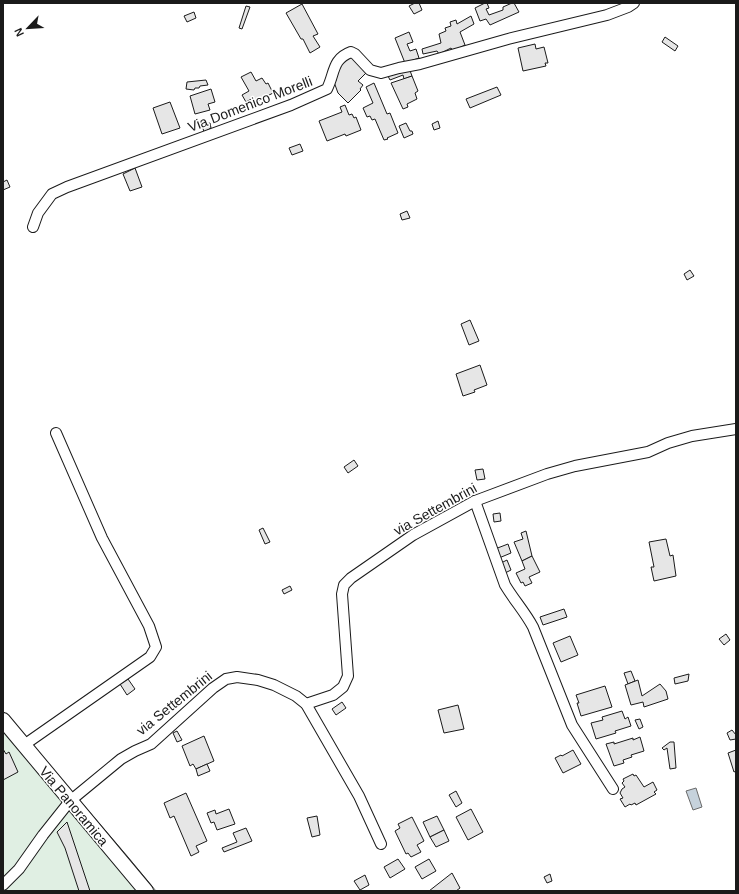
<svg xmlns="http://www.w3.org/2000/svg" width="739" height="894" viewBox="0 0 739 894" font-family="Helvetica,sans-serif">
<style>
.green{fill:#e0efe3;stroke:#6a6a6a}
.water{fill:#c6d2dc;stroke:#6a6a6a}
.building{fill:#e6e6e6;stroke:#1a1a1a}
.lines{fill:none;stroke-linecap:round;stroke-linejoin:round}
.street-casing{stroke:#1a1a1a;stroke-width:12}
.secondary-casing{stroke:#1a1a1a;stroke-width:16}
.street{stroke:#fff;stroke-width:10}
.secondary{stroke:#fff;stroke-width:14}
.labels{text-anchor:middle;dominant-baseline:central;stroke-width:3;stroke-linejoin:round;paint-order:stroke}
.street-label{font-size:14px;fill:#1a1a1a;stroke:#fff}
</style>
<rect width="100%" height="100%" fill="#fff"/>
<!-- green -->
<path class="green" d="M3,711l125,146 28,34h-153z"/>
<!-- water -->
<path class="water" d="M696,788l6,19 -9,3 -7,-19z"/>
<!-- building -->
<g class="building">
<path d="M415,3h4l3,7 -8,4 -5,-8z"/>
<path d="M485,3h2l2,5 -3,1 3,6 14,-5v-3l9,-4h2l5,9 -29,13 -4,-6 -6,2 -5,-13z"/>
<path d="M302,4l16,30 -5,2 7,11 -10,6 -7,-14h-2l-15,-26z"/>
<path d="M246,6l4,1 -8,22 -3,-1z"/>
<path d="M194,12l2,6 -9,4 -3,-6z"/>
<path d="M471,16l3,8 -14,8 5,13 -12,6 -2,-3 -12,6 -2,-3 -14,3 -1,-5 19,-6 -2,-9 7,-3 -1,-3 6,-2 -1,-4 6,-2 1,4z"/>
<path d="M409,32l4,10 -6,2 3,7 6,-2 3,9 -14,5 -10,-25z"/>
<path d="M665,37l13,9 -3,5 -13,-9z"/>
<path d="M535,44l1,5 8,-2 4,16h-3l1,3 -23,5 -5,-23z"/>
<path d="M349,53l19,18 -10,10 5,4 -3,4 1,1 -13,13 -10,-10 -4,-11 2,-1 -2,-6 6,-6 -3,-3z"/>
<path d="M409,68l3,8 -8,3 -1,-4 -13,5 -3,-6z"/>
<path d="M251,72l5,9 6,-3 4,6 2,-1 5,10 -17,9 -3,-4 -7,4 -4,-7 7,-4 -8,-14z"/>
<path d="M412,76l6,15 -3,2 2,6 -10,5 1,3 -5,2 -12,-26z"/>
<path d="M206,80l2,5 -8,1 -1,2h-4l-1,2 -8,-1 1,-7z"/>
<path d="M374,83l13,31 3,-1 8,20 -11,5 1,1 -4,1 -9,-21 -3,1 -2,-4 -3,1 -4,-9 10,-5 -7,-16z"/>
<path d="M497,87l4,8 -31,13 -4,-9z"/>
<path d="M211,89l4,13 -7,2 2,6 -15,4 -5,-18z"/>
<path d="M170,102l10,26 -18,6 -9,-26z"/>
<path d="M345,105l4,10 3,-1 2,4 2,-1 5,13 -15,6 -1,-2 -18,7 -8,-20 23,-9 -2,-5z"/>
<path d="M438,121l2,7 -6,2 -2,-6z"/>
<path d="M210,123l1,5 -7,4 -2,-7z"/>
<path d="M406,123l4,8h2l1,3 -9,4 -5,-12z"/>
<path d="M300,144l3,7 -11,4 -3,-7z"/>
<path d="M135,168l7,19 -12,4 -7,-17z"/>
<path d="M7,180l3,7 -7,3v-8z"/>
<path d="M407,211l3,7 -8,2 -2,-6z"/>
<path d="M690,270l4,6 -7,4 -3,-6z"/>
<path d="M470,320l9,21 -10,4 -8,-21z"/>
<path d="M480,365l7,20 -13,5 1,2 -12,4 -7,-22z"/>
<path d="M354,460l4,6 -10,7 -4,-6z"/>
<path d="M483,469l2,10 -8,1 -2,-10z"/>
<path d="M500,513l1,8 -7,1 -1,-8z"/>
<path d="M263,528l7,14 -5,2 -6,-14z"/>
<path d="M526,531l6,25 -10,5 -8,-19 9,-3 -2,-6z"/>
<path d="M666,539l4,17 3,-1 3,21 -22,5 -3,-14h3l-5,-25z"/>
<path d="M508,544l3,9 -12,5 -4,-9z"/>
<path d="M532,556l8,16 -11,5 3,6 -7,3 -2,-4 -2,1 -5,-10 9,-4 -3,-8z"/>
<path d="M507,560l4,10 -6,3 -4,-10z"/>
<path d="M290,586l2,4 -8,4 -2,-4z"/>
<path d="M564,609l3,8 -24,8 -3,-8z"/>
<path d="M726,634l4,6 -6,5 -5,-6z"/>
<path d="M570,636l8,19 -17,7 -8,-19z"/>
<path d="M631,671l4,10 -7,3 -4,-11z"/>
<path d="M689,674l-1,7 -13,3 -1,-6z"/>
<path d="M128,679l7,10 -8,6 -7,-11z"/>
<path d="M638,680l4,16 18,-12 6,7 2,8 -24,8 -1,-5 -12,3 -6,-20z"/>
<path d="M605,686l7,21 -31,9 -4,-13h2l-3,-8z"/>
<path d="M342,702l4,6 -10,7 -4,-6z"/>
<path d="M458,705l6,24 -20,4 -6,-23z"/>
<path d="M622,711l3,8 3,-2 3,9 -16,5 1,2 -20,6 -5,-16 12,-3 -1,-3z"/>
<path d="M640,719l3,8 -4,2 -4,-9z"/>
<path d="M732,730l4,5v4l-6,1 -3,-7z"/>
<path d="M177,731l5,9 -5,2 -4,-9z"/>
<path d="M204,736l10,25 -18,8 -3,-5 -3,2 -8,-20z"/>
<path d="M640,737l4,14 -13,4 1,2 -9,3 1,3 -10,3 -8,-22 8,-2v2l19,-6v2z"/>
<path d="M670,742h4l2,26 -6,1 -3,-21 -3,2 -2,-2z"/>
<path d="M3,749l3,5 3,-2 9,20 -15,8z"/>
<path d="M573,750l8,14 -18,9 -8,-15 6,-3 1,1z"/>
<path d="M736,750v21l-2,1 -6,-19z"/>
<path d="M207,764l3,7 -12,5 -2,-7z"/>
<path d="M633,774l1,2 2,-1 8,12 9,-5 4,8 -3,2 2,2 -20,11 -1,-2 -4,2 -1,-1 -5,3 -5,-8 3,-1 -3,-5 2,-4 3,-2 -3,-4 2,-2 -1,-2z"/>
<path d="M456,791l6,12 -6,4 -7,-12z"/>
<path d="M186,793l21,48 -11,5 3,6 -8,4 -17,-40 -4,2 -6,-15z"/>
<path d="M229,809l6,15 -18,6 -3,-8 -3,1 -4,-10 8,-3 1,4z"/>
<path d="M471,809l12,23 -15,8 -12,-23z"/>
<path d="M317,816l3,19 -8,2 -5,-19z"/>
<path d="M437,816l7,14 -14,7 -7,-15z"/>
<path d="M412,817l12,24 -7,4 4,7 -10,5 -3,-4 -2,1 -11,-23 5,-3 -2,-4z"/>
<path d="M67,822l23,69h-11l-14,-43 -8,-16z"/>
<path d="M246,828l6,13 -28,11 -2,-4 15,-6 -4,-9z"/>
<path d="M444,830l5,11 -13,6 -6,-10z"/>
<path d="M398,859l7,10 -15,9 -6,-11z"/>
<path d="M429,859l7,12 -14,8 -7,-12z"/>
<path d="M452,873l8,15 -4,3h-27z"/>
<path d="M550,874l2,7 -5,2 -3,-6z"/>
<path d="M365,875l4,10 -9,5 -6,-9z"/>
</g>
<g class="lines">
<defs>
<g id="street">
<path d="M33,227l5,-14 14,-19 15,-7 224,-82 36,-16c8,-16 5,-30 24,-37l4,2 15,16 11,3 18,-5 21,-4 88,-25 99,-24 21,-8 6,-4"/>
<path d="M475,501l30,84c9,15 20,27 28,42l39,98 41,64"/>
<path d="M306,704l27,-9 10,-8 5,-11 -6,-82 2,-9 7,-7 62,-43 62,-34 72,-27 28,-8 73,-14 20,-9 24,-7 44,-7"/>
<path d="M24,745l126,-88 6,-10 -7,-21 -47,-88 -46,-105"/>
<path d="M3,885l16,-16 24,-34 27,-34 51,-42 14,-8 16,-7 62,-56 13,-9 11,-2 21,3 16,5 22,11 10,8 53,92 22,48"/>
</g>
<path id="secondary" d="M3,720l143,171"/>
</defs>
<!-- street casing -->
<use href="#street" class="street-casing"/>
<!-- secondary casing -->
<use href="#secondary" class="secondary-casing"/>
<!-- street -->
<use href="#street" class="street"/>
<!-- secondary -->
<use href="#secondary" class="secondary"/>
</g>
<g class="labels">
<!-- street labels -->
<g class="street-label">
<text transform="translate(250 104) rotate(-21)">Via Domenico Morelli</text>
<text transform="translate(435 509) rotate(-29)">via Settembrini</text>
<text transform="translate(174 703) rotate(-39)">via Settembrini</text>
<text transform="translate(74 806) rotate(50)">Via Panoramica</text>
</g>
</g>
<!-- border -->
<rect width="739" height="894" fill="none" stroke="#1a1a1a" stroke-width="8"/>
<!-- north arrow -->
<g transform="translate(28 28) rotate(245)" stroke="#ffffff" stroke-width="3" paint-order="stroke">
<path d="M0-3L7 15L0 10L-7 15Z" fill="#1a1a1a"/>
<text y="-6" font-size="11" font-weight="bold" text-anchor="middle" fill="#1a1a1a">N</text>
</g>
</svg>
